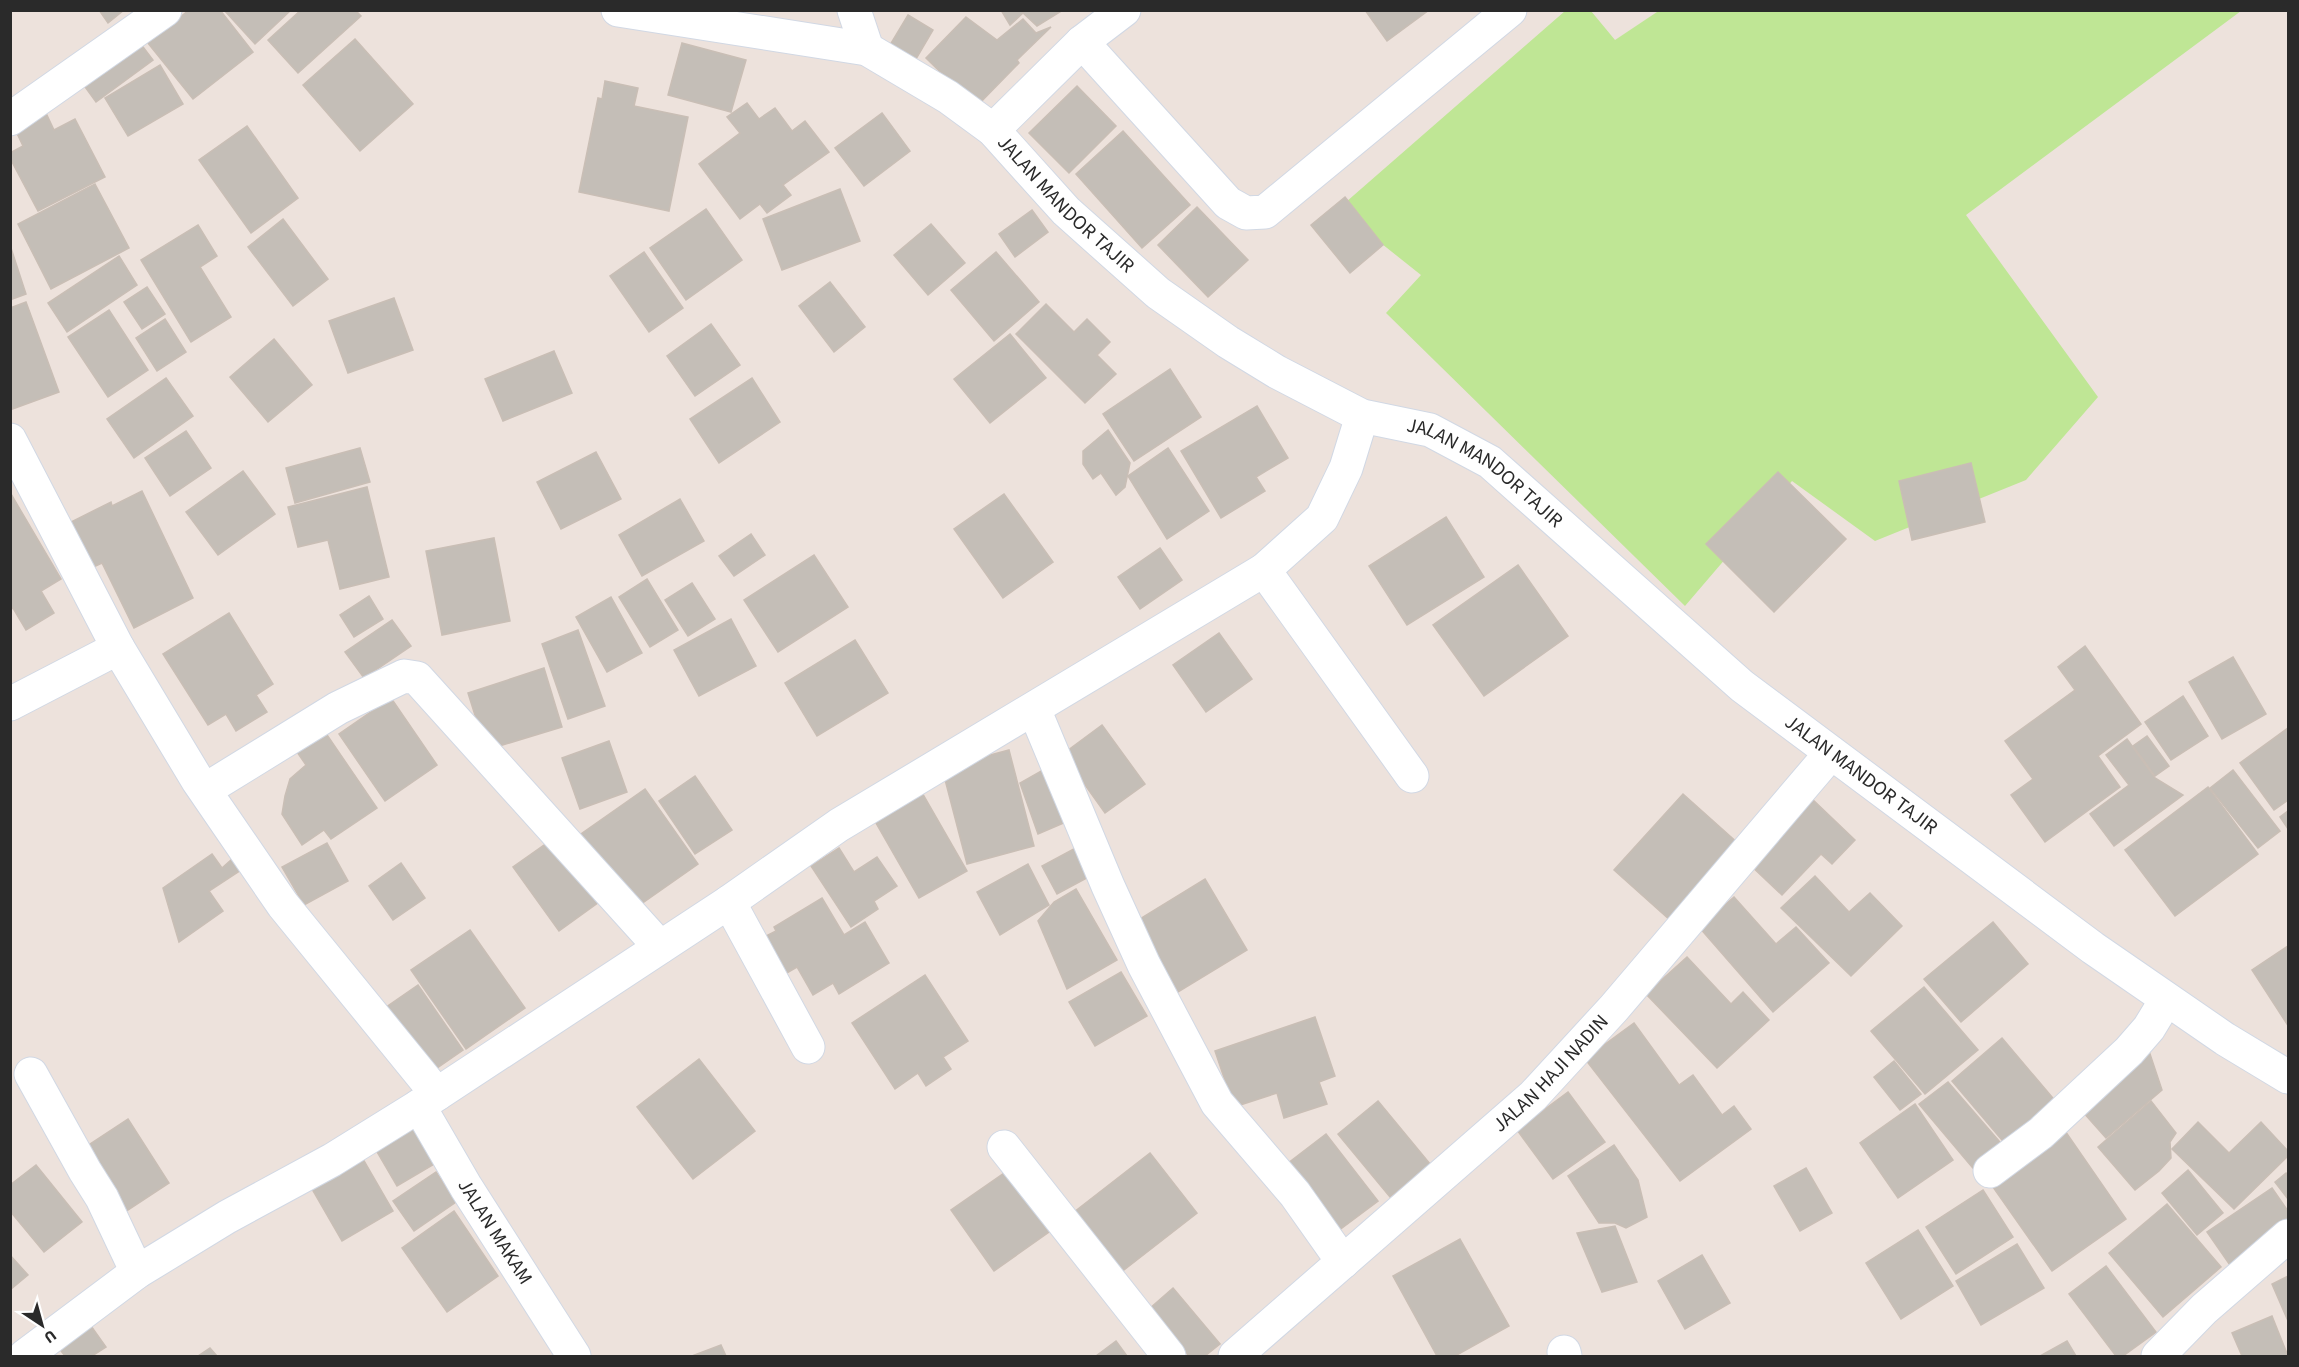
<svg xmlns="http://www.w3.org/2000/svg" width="2299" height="1367" viewBox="0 0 2299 1367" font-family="'Source Sans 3',sans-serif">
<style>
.green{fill:#bfe695}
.building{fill:#c4beb7;stroke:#c9beb5;stroke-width:1.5}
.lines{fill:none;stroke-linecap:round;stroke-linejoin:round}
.street-casing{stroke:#d1d8e4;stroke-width:35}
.secondary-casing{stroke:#d1d8e4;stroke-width:35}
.street{stroke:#fff;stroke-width:33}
.secondary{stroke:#fff;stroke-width:33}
.labels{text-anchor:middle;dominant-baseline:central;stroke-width:6;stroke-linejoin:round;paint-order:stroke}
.street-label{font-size:20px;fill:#2a2a2a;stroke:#fff}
</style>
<rect width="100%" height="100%" fill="#ede2dc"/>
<!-- green -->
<path class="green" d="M1660,10l581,1 -275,204 132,182 -72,83 -151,61 -83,-60 -107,125 -299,-293 35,-38 -83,-66 227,-198h26l24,29z"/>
<!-- building -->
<g class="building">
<path d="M99,10h25l-16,13z"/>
<path d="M189,10h31l33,42 -60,47 -45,-56z"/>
<path d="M224,10h67l-36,34z"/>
<path d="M301,10h54l6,6 -63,57 -30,-33z"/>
<path d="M1001,10h62l-26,16 -14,-13 -13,12z"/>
<path d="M1365,10h64l-42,31z"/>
<path d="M908,15l25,15 -17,29 -26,-14z"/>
<path d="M966,17l31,23 26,-21 13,14 15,-6 -34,33 2,3 -43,44 -50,-49z"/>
<path d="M137,39l16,21 -57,42 -16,-22z"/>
<path d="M355,39l58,65 -53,47 -57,-66z"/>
<path d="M682,43l64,17 -15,52 -63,-17z"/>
<path d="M160,65l23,39 -55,32 -23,-38z"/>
<path d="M605,81l33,7 -4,18 54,11 -19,94 -90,-19 19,-94 4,1z"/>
<path d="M1077,86l39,40 -47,47 -40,-40z"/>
<path d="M747,103l12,16 16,-11 17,23 13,-10 24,31 -46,33 8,10 -24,18 -7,-9 -20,15 -41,-55 41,-31 -13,-16z"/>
<path d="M46,113l8,17 21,-11 30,58 -67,34 -28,-53v-5l13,-7 -8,-17z"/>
<path d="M882,113l28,38 -46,35 -29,-38z"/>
<path d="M247,126l51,72 -47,35 -52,-73z"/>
<path d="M1123,131l67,74 -48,43 -66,-74z"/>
<path d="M95,184l34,64 -78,41 -33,-65z"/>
<path d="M840,189l20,52 -78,29 -19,-51z"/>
<path d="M1345,197l38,48 -33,28 -39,-48z"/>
<path d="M1197,207l51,53 -40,37 -50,-52z"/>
<path d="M706,209l36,51 -56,40 -36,-52z"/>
<path d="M1032,210l16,22 -33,25 -16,-23z"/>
<path d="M283,219l45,60 -35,27 -45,-59z"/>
<path d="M931,224l34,39 -37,32 -34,-40z"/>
<path d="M198,225l19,31 -17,11 31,50 -40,25 -50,-82z"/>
<path d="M10,245l16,49 -16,6z"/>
<path d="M644,252l39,56 -34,24 -39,-56z"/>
<path d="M996,252l43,50 -45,39 -43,-51z"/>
<path d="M119,256l18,29 -70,47 -19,-29z"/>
<path d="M830,282l35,45 -31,25 -35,-46z"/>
<path d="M147,287l18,27 -23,15 -18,-27z"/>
<path d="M394,298l19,52 -65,23 -19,-52z"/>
<path d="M26,302l33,90 -49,18v-102z"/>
<path d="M1046,304l28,28 13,-13 23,23 -13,13 19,19 -31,29 -69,-69z"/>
<path d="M109,310l39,60 -40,27 -40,-60z"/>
<path d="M165,319l21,33 -29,19 -21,-33z"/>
<path d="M711,324l29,41 -45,31 -28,-40z"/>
<path d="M1010,334l36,44 -56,45 -36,-44z"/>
<path d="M274,339l38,46 -44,37 -38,-45z"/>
<path d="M554,351l18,42 -69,28 -18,-42z"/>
<path d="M1170,369l31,48 -67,44 -31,-47z"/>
<path d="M166,378l27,38 -59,42 -27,-39z"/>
<path d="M752,378l28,44 -61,41 -29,-44z"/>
<path d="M1257,406l31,52 -32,19 9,14 -44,27 -40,-67z"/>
<path d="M1108,430l22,33 -5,24 -9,8 -15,-22 -8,6 -10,-15v-13z"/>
<path d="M186,431l25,37 -41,28 -25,-38z"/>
<path d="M360,448l10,34 -75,21 -9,-35z"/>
<path d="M1168,448l41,63 -42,28 -39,-63z"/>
<path d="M596,452l25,47 -60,30 -24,-47z"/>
<path d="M1971,463l14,59 -73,18 -13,-59z"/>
<path d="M243,471l32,43 -57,41 -32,-43z"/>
<path d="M1778,472l68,67 -72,73 -68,-68z"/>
<path d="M367,487l22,90 -49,12 -12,-49 -30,7 -10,-40z"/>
<path d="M142,491l51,107 -59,30 -32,-65 -15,7 -22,-45 46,-23 1,4z"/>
<path d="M11,494l50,85 -20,12 13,22 -28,17 -13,-22 -3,2z"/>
<path d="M1004,494l49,68 -50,36 -49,-69z"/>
<path d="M680,499l24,42 -62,35 -23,-41z"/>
<path d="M1446,517l38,60 -77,48 -38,-59z"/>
<path d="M751,534l14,21 -31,21 -15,-20z"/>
<path d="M494,538l16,83 -68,14 -16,-84z"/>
<path d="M1160,548l22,32 -42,29 -22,-32z"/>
<path d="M814,555l34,52 -70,45 -34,-52z"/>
<path d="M1518,565l50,71 -84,60 -51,-71z"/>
<path d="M647,579l31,51 -28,17 -31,-50z"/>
<path d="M692,583l23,36 -27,17 -23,-36z"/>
<path d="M369,596l14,23 -29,18 -14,-22z"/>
<path d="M611,597l31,56 -35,19 -31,-55z"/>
<path d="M229,613l44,71 -17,11 11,17 -31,19 -10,-17 -18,11 -45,-71z"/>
<path d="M731,619l25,47 -57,30 -25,-46z"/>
<path d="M392,620l19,26 -47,32 -19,-26z"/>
<path d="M578,630l27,76 -37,13 -26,-75z"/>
<path d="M1219,633l33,46 -46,33 -33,-47z"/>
<path d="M855,640l33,53 -71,43 -32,-53z"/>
<path d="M2085,646l56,78 -43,32 22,31 -75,55 -34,-47 22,-16 -28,-38 70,-51 -17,-23z"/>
<path d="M2233,657l33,57 -44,25 -33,-57z"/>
<path d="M544,668l18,59 -76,23 -18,-57z"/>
<path d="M2183,696l25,40 -37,24 -26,-38z"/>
<path d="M391,698l46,67 -52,36 -46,-67z"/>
<path d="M1102,725l43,59 -40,29 -42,-59z"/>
<path d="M2288,728v72l-14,10 -34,-47z"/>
<path d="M325,732l52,76 -46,31 -7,-9 -22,15 -20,-31 3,-18 5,-17 16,-14 -9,-13z"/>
<path d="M2147,736l22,30 -14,10 -22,-30z"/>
<path d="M2127,739l28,39 28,17 -69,51 -24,-32 39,-29 -23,-30z"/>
<path d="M609,741l18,51 -47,17 -18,-51z"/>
<path d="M1009,750l25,96 -67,18 -25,-96z"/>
<path d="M1050,766l25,52 -37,16 -18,-51z"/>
<path d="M2233,770l47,61 -22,17 -48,-60z"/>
<path d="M695,776l37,54 -37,24 -36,-53z"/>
<path d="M2208,787l50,67 -83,62 -50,-66z"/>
<path d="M645,789l53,75 -64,45 -53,-75z"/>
<path d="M920,789l47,82 -48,27 -47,-82z"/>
<path d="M1683,794l57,51 -69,76 -57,-51z"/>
<path d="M1810,797l45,43 -23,24 -11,-10 -39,41 -35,-33z"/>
<path d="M2288,811v18l-8,-12z"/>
<path d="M554,838l45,64 -40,29 -46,-64z"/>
<path d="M327,843l21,38 -44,24 -22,-38z"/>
<path d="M1083,844l15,28 -41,22 -15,-28z"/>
<path d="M839,848l15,24 23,-15 20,29 -23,15 4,8 -27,18 -40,-61z"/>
<path d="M212,854l10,14 10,-9 9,11 -32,21 14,20 -44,31 -16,-54z"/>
<path d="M401,863l24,35 -32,22 -24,-34z"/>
<path d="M1028,864l21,41 -49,30 -23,-43z"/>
<path d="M1815,876l34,36 21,-19 32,33 -51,50 -70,-68z"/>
<path d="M1205,879l42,71 -69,42 -43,-70z"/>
<path d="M1076,889l41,71 -50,29 -29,-68 16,-19z"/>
<path d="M1734,897l42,47 20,-17 33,36 -56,49 -74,-85z"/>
<path d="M822,898l22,37 21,-13 24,41 -50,31 -6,-11 -20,12 -16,-28 -17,10 -22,-37 18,-9 -2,-4z"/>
<path d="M1993,922l35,42 -67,58 -37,-43z"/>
<path d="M470,930l55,78 -59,41 -55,-79z"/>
<path d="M2288,946v77l-1,1 -35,-54z"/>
<path d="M1687,957l44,47 12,-12 26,28 -52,48 -71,-74z"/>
<path d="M1121,972l26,44 -52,30 -26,-44z"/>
<path d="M925,975l43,66 -25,16 8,12 -25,17 -8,-13 -23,16 -43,-66z"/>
<path d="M418,985l45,65 -36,25 -45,-65z"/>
<path d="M1924,987l54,63 -53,44 -54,-63z"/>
<path d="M1315,1017l20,59 -16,6 8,22 -43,14 -7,-25 -43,14 -19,-56z"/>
<path d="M1634,1023l45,62 14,-10 29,40 12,-9 17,23 -71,52 -95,-122z"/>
<path d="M2002,1038l55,65 -50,43 -55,-65z"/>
<path d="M2146,1042l16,48 -56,48 -31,-35z"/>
<path d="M699,1059l56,72 -62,48 -56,-72z"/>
<path d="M1894,1061l27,33 -21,16 -26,-33z"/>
<path d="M1948,1082l57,66 -28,25 -58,-69z"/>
<path d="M1568,1092l37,50 -52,37 -36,-49z"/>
<path d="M1378,1101l52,63 -40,33 -52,-63z"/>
<path d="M2151,1101l25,32 -6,9 1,16 -12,13 -24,19 -37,-43z"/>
<path d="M1915,1104l38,56 -55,38 -38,-55z"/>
<path d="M128,1119l41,64 -47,31 -41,-64z"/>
<path d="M2198,1122l31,31 32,-31 27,29v5l-54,53 -62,-60z"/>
<path d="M415,1127l21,36 -39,23 -21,-36z"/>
<path d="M2063,1128l63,91 -74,52 -64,-91z"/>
<path d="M1326,1134l52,67 -40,30 -51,-67z"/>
<path d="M1614,1145l24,35 9,37 -21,11 -11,-5h-16l-31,-47z"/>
<path d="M359,1152l34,59 -51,30 -34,-59z"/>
<path d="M1150,1153l47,60 -77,60 -47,-60z"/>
<path d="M36,1165l46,57 -38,30 -34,-41v-26z"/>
<path d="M1806,1168l26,45 -32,18 -26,-45z"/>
<path d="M2188,1170l35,43 -26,22 -35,-42z"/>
<path d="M1007,1171l42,61 -55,39 -43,-61z"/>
<path d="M436,1172l20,30 -42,29 -21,-30z"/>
<path d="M2286,1173l2,3v23l-13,-17z"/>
<path d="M2272,1188l16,23v19l-56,38 -25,-36z"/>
<path d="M1983,1190l30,47 -57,37 -30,-47z"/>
<path d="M2167,1204l54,63 -58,50 -54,-64z"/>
<path d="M454,1211l44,65 -51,36 -45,-64z"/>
<path d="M1615,1226l22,56 -35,10 -25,-59z"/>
<path d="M1918,1230l35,56 -52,33 -35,-56z"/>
<path d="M1460,1239l49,87 -54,30h-18l-44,-80z"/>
<path d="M2017,1244l27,44 -63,37 -25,-44z"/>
<path d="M10,1255l18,20 -18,15z"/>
<path d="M1702,1255l28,48 -45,26 -27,-48z"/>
<path d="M2106,1266l50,66 -33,24h-7l-47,-62z"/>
<path d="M2288,1276v45l-16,-37z"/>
<path d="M1173,1288l47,56 -15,12h-16l-40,-47z"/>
<path d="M2272,1316l16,40h-46l-10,-23z"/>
<path d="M91,1326l15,21 -14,9h-27l-7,-9z"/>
<path d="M1116,1341l11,15h-31z"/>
<path d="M2067,1341l9,15h-36z"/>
<path d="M721,1345l5,11h-34z"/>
<path d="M210,1348l7,8h-19z"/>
</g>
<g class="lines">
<defs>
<g id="street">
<path d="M854,10l13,39"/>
<path d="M1082,42l146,161 18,10 19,-1 245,-202"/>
<path d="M10,119l155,-109"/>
<path d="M993,130l89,-88 42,-32"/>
<path d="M10,440l108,208"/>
<path d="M1264,570l148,206"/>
<path d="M10,704l108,-56 80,133 85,124 154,189"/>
<path d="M1034,709l74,177 36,79 73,138 78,91 48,68"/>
<path d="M205,790l133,-82 66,-32 13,2 243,269"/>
<path d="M729,902l79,145"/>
<path d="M31,1074l54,97 17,27 35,74"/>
<path id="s1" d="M419,1106l47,81 108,169"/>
<path d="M1004,1147l165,209"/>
<path d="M1990,1171l51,-38 88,-82 20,-23 17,-28"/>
<path d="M1564,1352l1,4"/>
<path d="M25,1356l112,-84 90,-55 105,-57 87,-54 310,-204 110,-77 425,-255 58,-52 24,-50 16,-52"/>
<path id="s2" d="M1235,1356l298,-260 81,-88 217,-255"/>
<path d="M2158,1356l46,-47 84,-73"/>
</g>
<g id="secondary">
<path id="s3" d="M618,10l249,39 81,48 45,33 73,81 92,82 70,49 49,30 85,44 68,14 60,32 252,224 351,262 132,91 63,38"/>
</g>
</defs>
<!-- street casing -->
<use href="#street" class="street-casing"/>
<!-- secondary casing -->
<use href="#secondary" class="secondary-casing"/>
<!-- street -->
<use href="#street" class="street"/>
<!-- secondary -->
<use href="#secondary" class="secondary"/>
</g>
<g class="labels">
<!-- street labels -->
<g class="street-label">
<text stroke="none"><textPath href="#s3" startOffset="506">JALAN MANDOR TAJIR</textPath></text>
<text stroke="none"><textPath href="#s3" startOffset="1011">JALAN MANDOR TAJIR</textPath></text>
<text stroke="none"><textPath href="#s3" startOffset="1496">JALAN MANDOR TAJIR</textPath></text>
<text stroke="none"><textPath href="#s2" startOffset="424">JALAN HAJI NADIN</textPath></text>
<text stroke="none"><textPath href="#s1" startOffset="147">JALAN MAKAM</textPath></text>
</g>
</g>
<!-- border -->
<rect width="2299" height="1367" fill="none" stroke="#2a2a2a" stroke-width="24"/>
<!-- north arrow -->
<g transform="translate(42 1325) rotate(144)" stroke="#ffffff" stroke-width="4.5" paint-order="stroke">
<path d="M0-4.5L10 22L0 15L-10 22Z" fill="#2a2a2a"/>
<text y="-9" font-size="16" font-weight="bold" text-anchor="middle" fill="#2a2a2a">U</text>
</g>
</svg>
